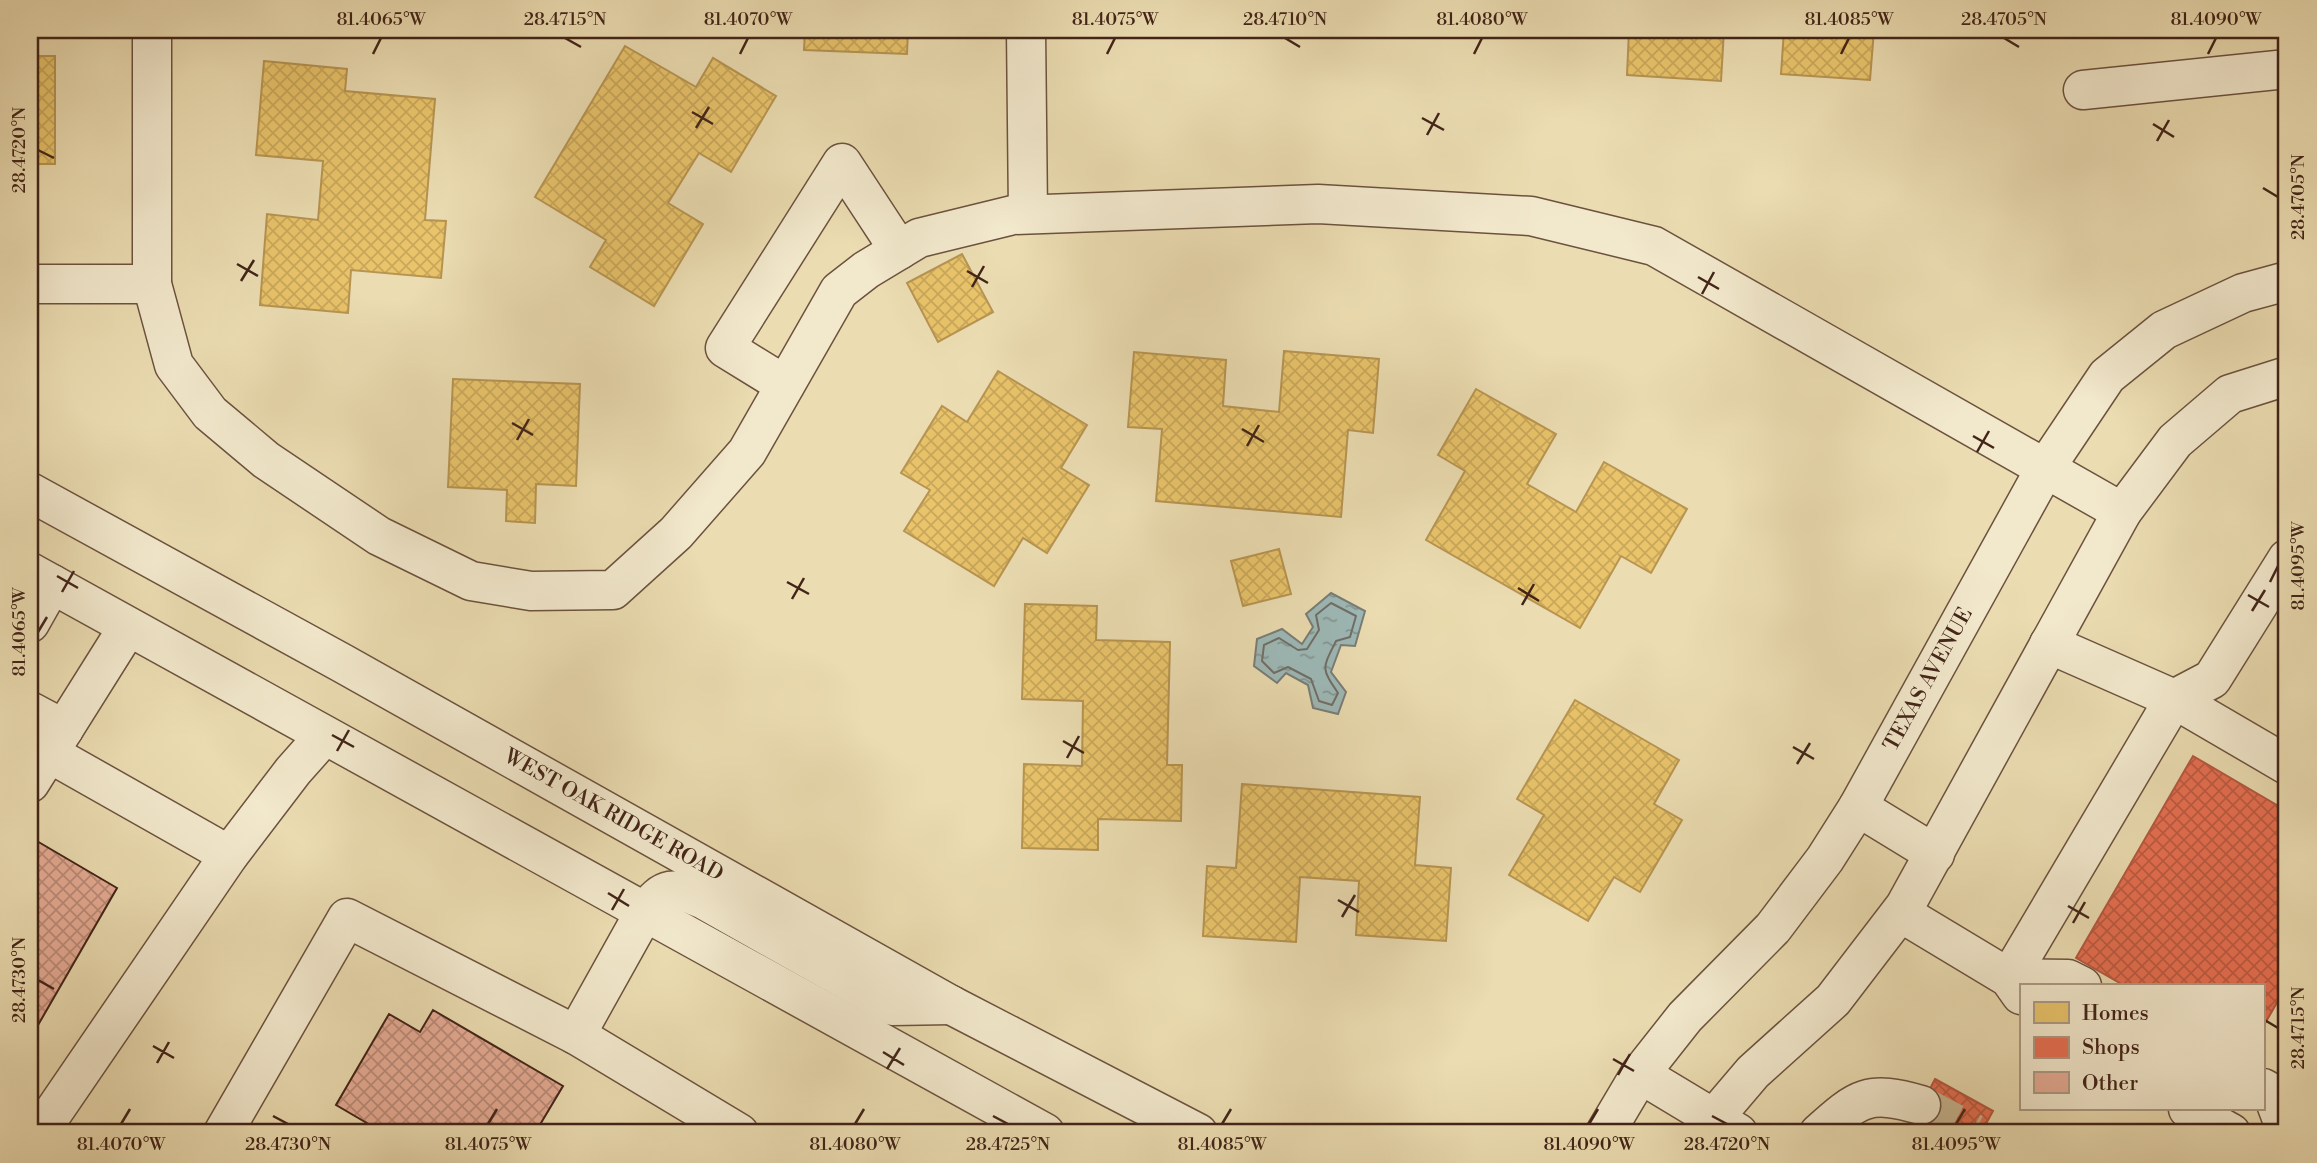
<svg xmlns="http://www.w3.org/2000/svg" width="2317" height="1163" viewBox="0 0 2317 1163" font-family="'Libre Bodoni',serif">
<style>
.water{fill:url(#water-ripples);stroke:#797d77;stroke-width:2}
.homes{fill:url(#homes-cross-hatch);stroke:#b79451;stroke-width:2}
.shops{fill:url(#shops-cross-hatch);stroke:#b65840;stroke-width:2}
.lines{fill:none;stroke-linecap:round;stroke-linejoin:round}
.shore{stroke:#706e68;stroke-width:2}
.building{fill:url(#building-cross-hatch);stroke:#422418;stroke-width:2}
.minor-tunnel{stroke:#c9b792;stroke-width:38;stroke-dasharray:38 19;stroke-linecap:butt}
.minor-casing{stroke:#6c523e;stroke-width:41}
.minor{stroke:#f2e8cc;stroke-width:38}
.ticks{fill:none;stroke:#422418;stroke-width:2.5}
.labels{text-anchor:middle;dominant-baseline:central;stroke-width:7;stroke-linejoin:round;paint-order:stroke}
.street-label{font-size:21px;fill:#422418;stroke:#f2e8cc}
.neatline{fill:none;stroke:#422418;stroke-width:2.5}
.ticks-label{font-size:18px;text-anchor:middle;fill:#422418}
</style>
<defs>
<pattern id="water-ripples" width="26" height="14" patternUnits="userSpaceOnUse" patternTransform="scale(1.75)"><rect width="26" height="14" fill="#9db9b7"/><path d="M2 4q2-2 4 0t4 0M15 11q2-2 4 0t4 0" fill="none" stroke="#829694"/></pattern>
<pattern id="homes-cross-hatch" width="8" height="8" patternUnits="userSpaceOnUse" patternTransform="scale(1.75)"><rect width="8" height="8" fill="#e9c46a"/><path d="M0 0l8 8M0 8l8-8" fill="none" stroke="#c9a85b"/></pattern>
<pattern id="shops-cross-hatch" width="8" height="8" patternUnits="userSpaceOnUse" patternTransform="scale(1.75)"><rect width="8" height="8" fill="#e76f51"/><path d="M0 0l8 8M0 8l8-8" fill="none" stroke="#bd5b42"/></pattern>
<pattern id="building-cross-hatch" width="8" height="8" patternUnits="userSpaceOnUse" patternTransform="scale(1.75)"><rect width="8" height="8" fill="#e5ab94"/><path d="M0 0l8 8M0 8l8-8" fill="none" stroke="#bb8b78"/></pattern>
</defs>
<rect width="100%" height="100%" fill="#ebdcb1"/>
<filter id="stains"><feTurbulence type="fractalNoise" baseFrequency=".00286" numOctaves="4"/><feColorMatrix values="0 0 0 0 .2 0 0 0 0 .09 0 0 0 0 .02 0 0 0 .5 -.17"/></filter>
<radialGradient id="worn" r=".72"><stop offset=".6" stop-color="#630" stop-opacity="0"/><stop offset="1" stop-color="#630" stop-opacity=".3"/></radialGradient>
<!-- water -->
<path class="water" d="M1331,593l34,18 -10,35 -14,-1 -10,27 15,20 -8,22 -25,-6 -5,-23 -22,-12 -9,10 -23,-17 3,-27 25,-10 20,15 11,-17 -7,-13z"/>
<!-- homes -->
<g class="homes">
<path d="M805,30h103l-1,24 -103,-4z"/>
<path d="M1629,30h95l-3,51 -94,-6z"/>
<path d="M1784,30h90l-4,50 -89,-6z"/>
<path d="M625,46l71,41 17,-29 63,38 -45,76 -32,-19 -31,50 35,21 -49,82 -64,-39 16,-27 -71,-43z"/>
<rect x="30" y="56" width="25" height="108"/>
<path d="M264,61l83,8 -2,22 90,8 -10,121 21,1 -5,57 -90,-8 -3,43 -88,-8 7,-91 51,6 5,-59 -67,-6z"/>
<path d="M962,254l31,58 -55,30 -31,-59z"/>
<path d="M1284,351l95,8 -6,74 -25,-3 -7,87 -185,-16 6,-72 -34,-2 6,-75 92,8 -3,46 56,6z"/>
<path d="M998,371l89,54 -26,43 28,17 -42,68 -24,-15 -29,48 -90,-55 26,-41 -29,-17 41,-67 25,16z"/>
<path d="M453,379l127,5 -4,102 -40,-2 -1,39 -29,-2 1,-31 -59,-3z"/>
<path d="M1476,389l80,45 -29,50 49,28 28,-50 83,47 -36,64 -30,-17 -41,72 -154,-88 39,-69 -27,-16z"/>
<path d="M1279,549l12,45 -48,12 -12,-45z"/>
<path d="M1025,604l72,2 -1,34 74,2 -3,123h15l-1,56 -83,-2v31l-76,-2 2,-84 58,2 1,-65 -61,-2z"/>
<path d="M1575,700l104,60 -25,44 28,16 -42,72 -26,-15 -26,44 -79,-46 35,-60 -27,-16z"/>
<path d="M1242,784l178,13 -5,68 36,3 -5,73 -90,-6 3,-54 -59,-4 -4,65 -93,-6 4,-70 29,2z"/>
</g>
<!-- shops -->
<g class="shops">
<path d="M2193,756l94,55v174l-24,42v-41h-138l-49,-28z"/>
<path d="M1935,1079l58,32 -12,22h-74z"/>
</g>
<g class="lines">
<!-- shore -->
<path class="shore" d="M1331,603l25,13 -6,21 -14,4c-14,28 -15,27 2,52l-6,12 -13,-4 -8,-22 -23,-12 -14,6 -12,-12 2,-16 15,-7 19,12 9,-1 12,-19 -3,-15z"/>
</g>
<!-- building -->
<g class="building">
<path d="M30,837l87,51 -87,151z"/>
<path d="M433,1010l130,76 -28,47h-151l-48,-28 53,-91 31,18z"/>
</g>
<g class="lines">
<!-- minor-tunnel -->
<path class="minor-tunnel" d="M1921,1105l53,28"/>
<defs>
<g id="minor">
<path d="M152,30v254l22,81 36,48 56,47 113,76 92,45 60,10 82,-1 63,-57 71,-81 92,-161 27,-21 53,-32 94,-23 305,-11 213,12 123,30 468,266"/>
<path d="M1026,30l2,184"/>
<path d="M2083,90l204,-21"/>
<path d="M30,284h122"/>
<path d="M785,385l-60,-37 117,-185 57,87"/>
<path id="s1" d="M30,492l312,171 609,342 247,128"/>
<path d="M30,572l1015,561"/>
<path d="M30,623l22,-39"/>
<path d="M2049,644l125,55 113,66"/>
<path d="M30,711l34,18"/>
<path d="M47,752l182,103"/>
<path d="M30,783l98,-156"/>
<path d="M1858,807l77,47"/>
<path d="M1901,913l108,65 12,17"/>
<path d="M2009,978l165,-279 38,-20 75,-120"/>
<path d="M2009,978l59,1 14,7"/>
<path d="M576,1035l68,-122c21,-28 29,-27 60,-13l188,106 59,-1"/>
<path d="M1640,1074l98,59"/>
<path d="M2263,1088l9,5 15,40"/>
<path d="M2188,1109l43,24"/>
<path d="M39,1133l190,-278 64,-84 31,-35"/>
<path d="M223,1133l124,-215 229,117 163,98"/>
<path id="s2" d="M1605,1133l35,-59 45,-57 88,-89 52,-69 33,-52 188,-340 61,-91 57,-46 79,-37 44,-12"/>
<path d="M1705,1133l8,-14 40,-47 80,-72 72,-94 217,-394 53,-71 55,-47 57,-18"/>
<path d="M1819,1133c40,-36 49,-43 102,-28"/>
</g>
</defs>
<!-- minor casing -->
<use href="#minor" class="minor-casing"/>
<!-- minor -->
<use href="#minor" class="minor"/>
</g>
<!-- ticks -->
<path class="ticks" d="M565,38l16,9M1285,38l15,9M2004,38l15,9M373,54l8,-16M740,54l8,-16M1107,54l8,-16M1474,54l8,-16M1841,54l8,-16M2208,54l8,-16M692,112l21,12M1422,118l22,12M2153,124l21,13M696,128l13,-21M1427,135l12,-22M2157,141l12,-21M38,150l16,8M2263,188l15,9M237,264l21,12M967,271l21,12M1698,277l21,12M241,281l13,-21M972,287l12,-21M1702,294l12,-22M512,423l21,12M1242,429l22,13M1973,436l21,12M517,440l12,-21M1247,446l12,-21M1977,452l12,-21M57,576l21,12M787,582l22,12M2270,582l8,-16M1518,588l21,13M62,592l12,-21M2248,595l21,12M792,599l12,-21M1522,605l12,-21M2252,611l13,-21M38,632l9,-15M332,735l22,12M1063,741l21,12M1793,747l21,12M337,751l12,-21M1067,758l12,-22M1797,764l13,-21M608,893l21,13M1338,900l21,12M2068,906l21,12M612,910l12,-21M1342,917l13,-22M2073,923l12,-21M38,980l16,9M2263,1019l15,9M153,1046l21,12M883,1052l21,13M1613,1059l21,12M157,1063l12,-21M887,1069l13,-21M1618,1075l12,-21M273,1116l15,8M993,1116l15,8M1712,1116l15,8M121,1124l9,-15M488,1124l9,-15M855,1124l9,-15M1222,1124l9,-15M1589,1124l9,-15M1956,1124l9,-15"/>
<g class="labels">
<!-- street labels -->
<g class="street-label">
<text stroke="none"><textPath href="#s2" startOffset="560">TEXAS AVENUE</textPath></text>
<text stroke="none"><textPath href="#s1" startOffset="667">WEST OAK RIDGE ROAD</textPath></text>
</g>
</g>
<!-- margin -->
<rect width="2317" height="1163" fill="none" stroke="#ebdcb1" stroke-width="77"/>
<!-- legend -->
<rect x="2020" y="984" width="245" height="126" fill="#f2e8cc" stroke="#ac9a84" stroke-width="2"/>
<rect x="2034" y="1002" width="35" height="21" fill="#e9c46a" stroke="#ac9a84" stroke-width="2"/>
<text x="2082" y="1020" font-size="21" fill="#422418">Homes</text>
<rect x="2034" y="1037" width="35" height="21" fill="#e76f51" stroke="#ac9a84" stroke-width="2"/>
<text x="2082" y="1054" font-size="21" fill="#422418">Shops</text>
<rect x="2034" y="1072" width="35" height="21" fill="#e5ab94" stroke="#ac9a84" stroke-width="2"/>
<text x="2082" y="1090" font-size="21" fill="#422418">Other</text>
<rect x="38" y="38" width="2240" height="1086" class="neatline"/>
<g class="ticks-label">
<text x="381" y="25">81.4065°W</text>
<text x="565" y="25">28.4715°N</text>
<text x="748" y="25">81.4070°W</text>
<text x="1115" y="25">81.4075°W</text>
<text x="1285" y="25">28.4710°N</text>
<text x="1482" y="25">81.4080°W</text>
<text x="1849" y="25">81.4085°W</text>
<text x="2004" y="25">28.4705°N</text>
<text x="2216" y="25">81.4090°W</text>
<text transform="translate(19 150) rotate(-90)" y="6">28.4720°N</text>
<text transform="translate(2298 197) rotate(-90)" y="6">28.4705°N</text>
<text transform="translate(2298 566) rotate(-90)" y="6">81.4095°W</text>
<text transform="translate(19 632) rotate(-90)" y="6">81.4065°W</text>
<text transform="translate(19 980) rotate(-90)" y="6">28.4730°N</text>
<text transform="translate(2298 1028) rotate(-90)" y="6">28.4715°N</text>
<text x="121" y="1150">81.4070°W</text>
<text x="288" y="1150">28.4730°N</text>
<text x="488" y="1150">81.4075°W</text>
<text x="855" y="1150">81.4080°W</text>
<text x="1008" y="1150">28.4725°N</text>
<text x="1222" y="1150">81.4085°W</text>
<text x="1589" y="1150">81.4090°W</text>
<text x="1727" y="1150">28.4720°N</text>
<text x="1956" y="1150">81.4095°W</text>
</g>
<rect width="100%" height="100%" filter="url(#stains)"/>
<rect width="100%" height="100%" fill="url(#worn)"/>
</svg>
